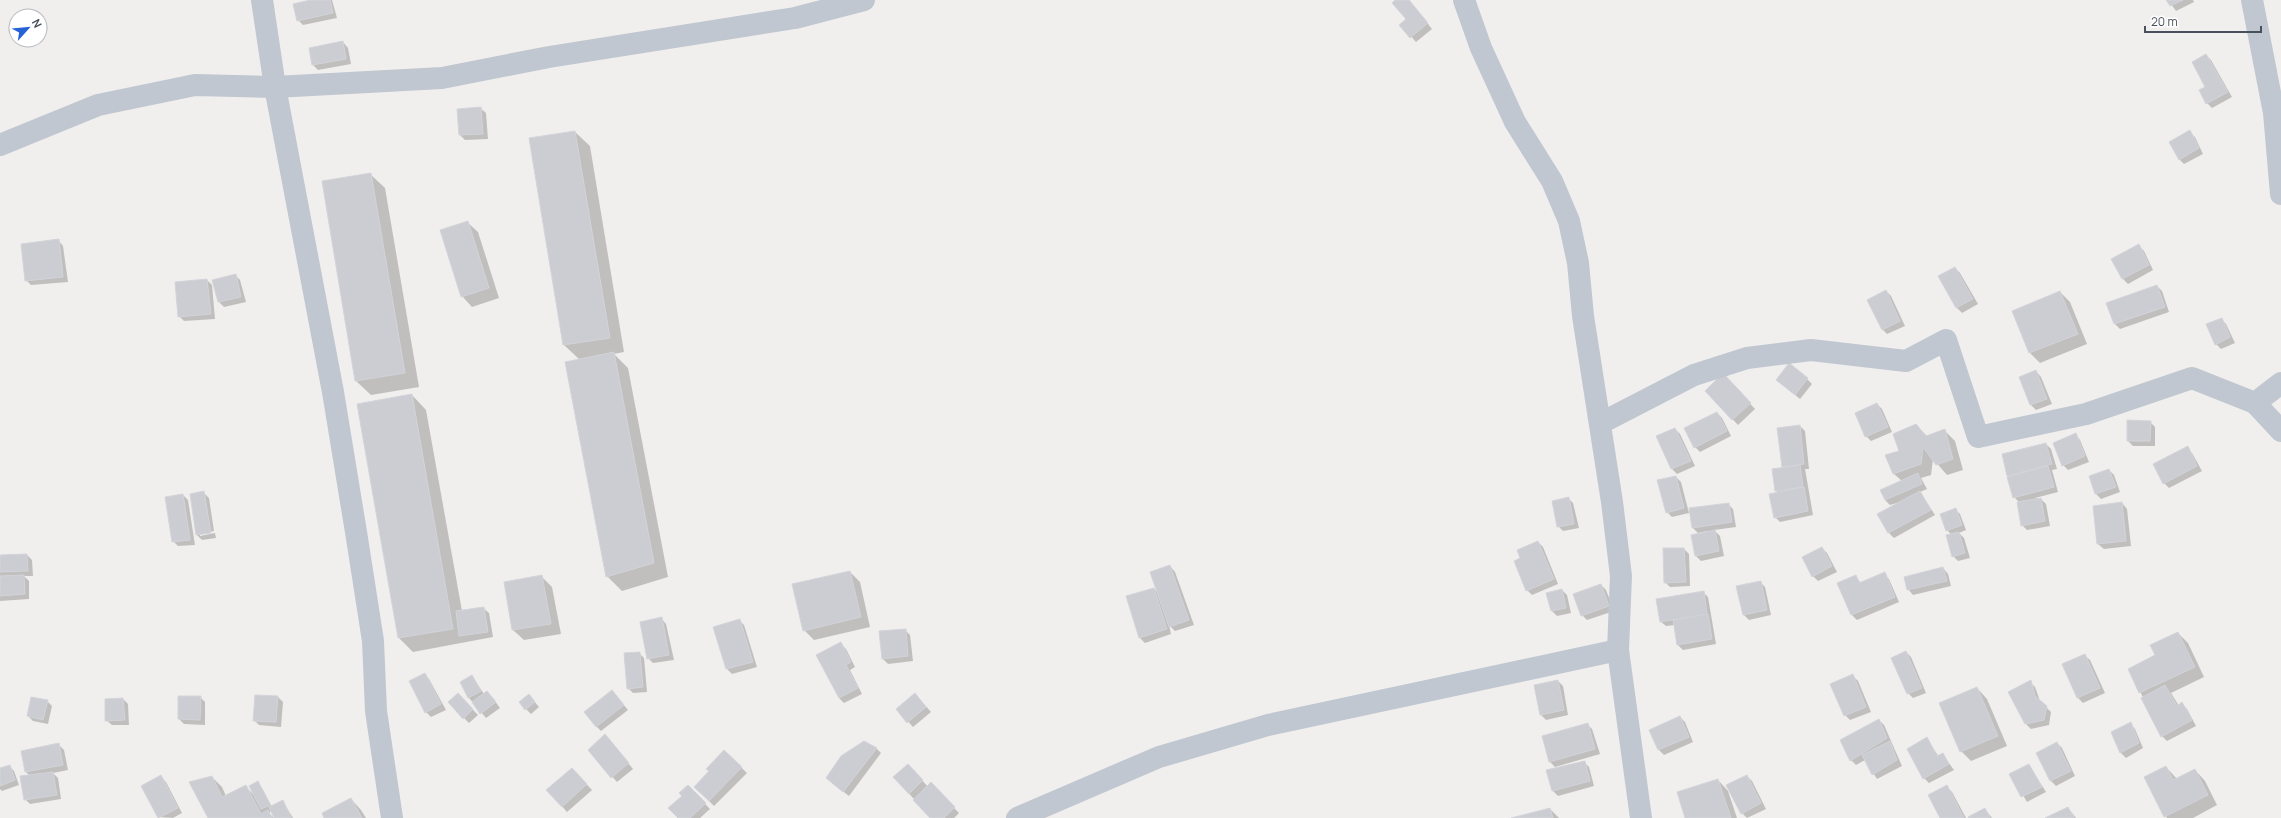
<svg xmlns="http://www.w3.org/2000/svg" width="2281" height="818" viewBox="0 0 2281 818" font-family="Manrope,sans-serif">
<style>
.shadow{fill:#0003}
.building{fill:#cccdd3;stroke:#d3d4da}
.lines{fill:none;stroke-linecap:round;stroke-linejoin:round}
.minor{stroke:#c0c7d0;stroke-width:22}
</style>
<rect width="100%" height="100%" fill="#f1efee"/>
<!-- shadow -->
<g class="shadow">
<path d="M314,0h18l5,18 -34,7 -5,-5z"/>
<path d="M1397,0h12l23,29 -16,13 -15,-17 6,-6z"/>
<path d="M2168,0h25l1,2 -18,9z"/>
<path d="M343,42l5,6 3,16 -33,6 -5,-5z"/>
<path d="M2206,55l5,5 21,37 -20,11 -5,-5z"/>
<path d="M480,108l6,5 2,26 -23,1 -5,-5z"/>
<path d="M575,132l15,14 34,206 -10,2 14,14 40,209 -46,14 -15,-15 -27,-216 -16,-15 -34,-206z"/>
<path d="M2189,132l6,5 8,17 -19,10 -5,-5z"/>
<path d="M370,174l15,14 34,199 -48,8 -15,-14z"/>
<path d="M467,222l11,10 21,66 -27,9 -10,-11z"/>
<path d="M58,240l5,6 5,36 -37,3 -5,-5z"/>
<path d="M2139,246l5,5 9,19 -25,14 -5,-5z"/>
<path d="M1955,268l5,5 18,31 -16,9 -5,-5 -18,-31z"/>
<path d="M235,275l5,5 6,22 -22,5 -5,-5z"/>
<path d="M207,280l5,5 3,34 -31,2 -5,-5z"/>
<path d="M2157,286l5,5 7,21 -49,17 -5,-5 -7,-21z"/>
<path d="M1886,291l5,5 14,30 -18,8 -5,-5z"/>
<path d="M2060,292l10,10 17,42 -47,19 -10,-10 -17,-42z"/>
<path d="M2221,319l5,5 9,19 -14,6 -5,-5z"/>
<path d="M2036,371l5,6 11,27 -16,6 -5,-5 -10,-28z"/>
<path d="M1723,375l32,34 -17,16 -32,-34z"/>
<path d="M1807,379l5,5 -12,15 -23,-19z"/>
<path d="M412,395l14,15 36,201 21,-3 6,5 4,24 -80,15 -14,-14 -41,-233z"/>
<path d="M1877,404l5,5 10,23 -21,9 -5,-5z"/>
<path d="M1717,413l5,5 9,18 -31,16 -5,-5z"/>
<path d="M2150,422l5,5v19h-22l-5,-5z"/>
<path d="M1916,425l11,11 18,-5 10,10 8,29 -16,5 -14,-16 -2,16 -10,3 6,11 -7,3 15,23 -41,23 -5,-5 15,-32 -14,4 -5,-5 17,-19 -8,-7 -8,-18 14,-4z"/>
<path d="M1800,426l5,5 4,38h-4l8,46 -33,7 -5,-5 4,-24 -3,-2 9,-23 -2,-2z"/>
<path d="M1675,429l5,5 15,32 -18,8 -5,-5z"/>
<path d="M2075,434l5,6 9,22 -21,8 -5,-5z"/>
<path d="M2046,444l5,5 6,20 -5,1 6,22 -23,6 6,1 5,5 4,22 -23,4 -5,-5 -3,-23 -5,-5 -11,-42z"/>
<path d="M2187,448l5,5 10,18 -33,17 -5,-5z"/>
<path d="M2109,470l5,5 6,17 -19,7 -5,-5 -6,-17z"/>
<path d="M1676,477l5,5 8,31 -17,4 -5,-5z"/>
<path d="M204,493l5,5 5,33 -14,3v2l15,-3 1,5 -14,2 -5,-5z"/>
<path d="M183,495l5,5 7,45 -17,1 -5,-5z"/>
<path d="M1568,498l5,5 6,25 -16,3 -5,-5z"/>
<path d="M2122,503l5,6 4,37 -27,3 -6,-5z"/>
<path d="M1728,504l5,5 3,18 -22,3 6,6 4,20 -23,5 -5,-5 12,-25 -10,2 -5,-5z"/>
<path d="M1955,509l5,5 6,16 -7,3 5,5 6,20 -12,3 -5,-5 -1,-21 -5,-5z"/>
<path d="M1538,542l5,5 15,37 -26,11 -5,-5 -5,-31z"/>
<path d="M1822,548l5,5 10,19 -19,9 -5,-5z"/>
<path d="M1684,549l5,5 1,32 -20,1 -5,-5z"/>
<path d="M27,555l5,5 1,16h-9l5,5v18l-29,2v-45z"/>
<path d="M1170,566l5,6 19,53 -19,6 -6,-6 2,9 -26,9 -5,-5 14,-49 5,4z"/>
<path d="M1943,568l5,6 3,12 -38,9 -5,-6z"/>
<path d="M850,572l10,10 10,45 -56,13 -10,-10z"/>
<path d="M1884,574l5,5 10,23 -42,18 -5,-5 3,-39 6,7z"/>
<path d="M542,577l10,10 9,47 -37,6 -11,-10 -8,-47z"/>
<path d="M1760,582l5,5 6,28 -22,5 -5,-5z"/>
<path d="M1601,585l5,5 8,21 -27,9 -5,-5z"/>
<path d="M1562,590l5,5 4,18 -14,3 -5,-5z"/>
<path d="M1703,592l5,5 8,47 -33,6 -5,-5 -3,-20 -9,1 -6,-5z"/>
<path d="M661,618l5,6 8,36 -21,3 -5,-5z"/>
<path d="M739,620l5,5 13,42 -25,7 -5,-5z"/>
<path d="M905,630l5,5 3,26 -25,3 -5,-5z"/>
<path d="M2178,633l10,10 16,34 -33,16 8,13 3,-2 5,5 9,17 -29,15 -5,-5 -33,-67 27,-13z"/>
<path d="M841,644l5,5 9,18 -5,3 12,24 -18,9 -5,-5z"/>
<path d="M1906,652l5,5 15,36 -13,5 -5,-5z"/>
<path d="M639,653l5,5 3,34 -14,1 -5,-5z"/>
<path d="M2084,655l6,5 15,33 -22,10 -5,-5 -15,-34z"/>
<path d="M424,674l5,5 17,31 -15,7 -5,-5 -16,-30z"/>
<path d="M472,676l12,18 8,3 8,11 -14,10 -17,-20 -8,-16z"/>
<path d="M1853,676l5,5 13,31 -21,8 -5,-5z"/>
<path d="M1558,681l5,5 5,29 -22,5 -6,-6z"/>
<path d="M2030,682l5,5 5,14 11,11 -2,13 -18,4 -5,-5 -16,-32z"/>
<path d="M1977,688l10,11 20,47 -36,15 -10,-10z"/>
<path d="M612,691l16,19 -27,21 -5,-5z"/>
<path d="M458,694l20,21 -9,8 -5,-5z"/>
<path d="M915,694l16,18 -18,15 -16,-18z"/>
<path d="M529,695l10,12 -8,7 -5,-5z"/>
<path d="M256,696l22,1 5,5 -2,25 -22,-2 -5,-5z"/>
<path d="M200,697l5,5v23l-21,-1 -5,-5z"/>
<path d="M123,699l5,5 1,21h-17l-6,-5z"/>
<path d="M47,701l5,5 -4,18 -15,-3 -5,-5z"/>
<path d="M1680,717l5,5 8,20 -29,13 -5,-5 -9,-19z"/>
<path d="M1879,720l5,5 18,41 -25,13 -12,-19 -9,5 -5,-5 -10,-20z"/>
<path d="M1587,724l5,5 8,25 -45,13 -5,-5 -7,-25z"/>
<path d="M2130,724l5,5 8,19 -17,10 -5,-5 -9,-20z"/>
<path d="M1927,739l12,18 4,-2 11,15 -25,13 -5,-5 -16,-29z"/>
<path d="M610,741l23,28 -16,13 -28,-32z"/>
<path d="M2057,743l5,5 13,28 -19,10 -5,-5z"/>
<path d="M59,745l5,5 4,20 -15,3 5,5 3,21 -31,5 -5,-5 5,-23 -4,-4z"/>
<path d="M876,748l5,5 -32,43 -17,-13z"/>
<path d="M724,751l23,22 -33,33 -19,-19 15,-16z"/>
<path d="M1584,762l5,5 5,19 -36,10 -5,-5z"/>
<path d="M2029,765l17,27 -19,10 -16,-27z"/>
<path d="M9,766l5,5 5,14 -17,6 -2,-2v-20z"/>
<path d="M2166,767l11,12 18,-9 10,11 12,24 -24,13h-26l-22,-40z"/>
<path d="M572,769l20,21 -25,22 -19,-22z"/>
<path d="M913,770l15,17 3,-3 28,29 -5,5h-23l-36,-40z"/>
<path d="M1747,776l5,5 14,28 -19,9 -5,-5z"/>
<path d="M161,777l5,5 16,31 -9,5 -14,-1z"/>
<path d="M212,777l10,10 4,9 19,-10 9,9 3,-12 5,5 10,19 11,-5 10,16h-18l-3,-7 -3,2 5,5h-65z"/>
<path d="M1718,780l10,11 9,27h-51z"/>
<path d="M688,786l22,23 -10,9h-21z"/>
<path d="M1947,787l5,5 14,26h-25z"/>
<path d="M351,799l10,11 5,8h-41z"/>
<path d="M2068,808l8,10h-28z"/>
<path d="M1550,809l9,9h-44z"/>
<path d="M1985,809l7,9h-22z"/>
</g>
<!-- building -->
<g class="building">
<path d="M310,0h20l3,13 -36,8 -4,-17z"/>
<path d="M1395,0h14l19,23 -18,15 -11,-13 7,-6 -14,-16z"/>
<path d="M2166,0h17l-13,6z"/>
<path d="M343,41l3,18 -34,6 -3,-17z"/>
<path d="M2206,54l22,38 -22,12 -7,-14 6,-3 -13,-25z"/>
<path d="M481,107l2,27 -24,1 -2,-26z"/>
<path d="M2190,130l9,18 -20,12 -10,-18z"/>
<path d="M575,131l35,207 -47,7 -34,-207z"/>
<path d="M371,173l34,200 -50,8 -33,-200z"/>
<path d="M468,221l21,67 -28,9 -21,-67z"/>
<path d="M59,239l4,38 -38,4 -4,-37z"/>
<path d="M2139,244l10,21 -27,14 -11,-20z"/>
<path d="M1955,267l18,32 -17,9 -18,-32z"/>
<path d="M236,274l5,23 -23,5 -6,-22z"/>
<path d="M207,279l4,35 -33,3 -3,-35z"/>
<path d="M2157,285l8,22 -51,17 -8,-21z"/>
<path d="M1886,290l14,31 -18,9 -15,-30z"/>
<path d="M2060,291l18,43 -49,19 -17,-42z"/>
<path d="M2222,318l8,19 -15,8 -9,-21z"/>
<path d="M614,352l40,211 -48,14 -41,-215z"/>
<path d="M1789,363l19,15 -13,17 -19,-15z"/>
<path d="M2036,370l11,29 -17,6 -11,-28z"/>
<path d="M1723,373l28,30 -19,17 -27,-29z"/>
<path d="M412,394l41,235 -55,9 -41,-234z"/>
<path d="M1877,403l11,24 -23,10 -10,-24z"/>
<path d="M1717,412l10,19 -33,17 -10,-20z"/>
<path d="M2127,420l24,1 -1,20h-23z"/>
<path d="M1916,424l10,12 19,-7 8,30 -17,6 -13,-18 -2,17 -28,10 -8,-19 14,-4 -6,-17z"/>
<path d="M1800,425l4,39 -22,3 -5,-39z"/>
<path d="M1675,428l16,33 -20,8 -15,-33z"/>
<path d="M2076,433l9,23 -23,10 -9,-23z"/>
<path d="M2046,443l6,21 -45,12 -5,-22z"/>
<path d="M2188,446l9,20 -34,18 -10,-20z"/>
<path d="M1800,465l3,22 -28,4 -3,-22z"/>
<path d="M2048,466l6,21 -41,11 -6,-21z"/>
<path d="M2109,469l7,18 -21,7 -6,-18z"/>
<path d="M1918,473l4,11 -37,16 -5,-10z"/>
<path d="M1676,476l8,32 -18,5 -9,-33z"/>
<path d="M1804,487l4,24 -34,7 -5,-24z"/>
<path d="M204,491l7,42 -15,2 -6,-41z"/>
<path d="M1920,491l11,19 -43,23 -11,-19z"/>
<path d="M183,494l7,46 -18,2 -7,-45z"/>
<path d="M1569,497l5,27 -17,3 -5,-26z"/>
<path d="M2041,498l4,23 -24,5 -4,-24z"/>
<path d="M2122,502l4,39 -29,3 -4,-38z"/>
<path d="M1729,503l3,19 -40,6 -3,-20z"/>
<path d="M1956,508l6,17 -16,6 -6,-17z"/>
<path d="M1715,530l4,21 -24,5 -4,-21z"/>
<path d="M1959,532l6,21 -13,4 -6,-22z"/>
<path d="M1538,541l16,38 -28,12 -12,-30 6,-3 -3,-8z"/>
<path d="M1822,547l10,19 -20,11 -10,-20z"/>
<path d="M1663,548h21l2,34 -22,1z"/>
<path d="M27,554l1,17 -28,1v-17z"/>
<path d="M1170,565l19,55 -20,7 -19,-55z"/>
<path d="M1943,567l4,14 -40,9 -3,-13z"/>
<path d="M850,571l11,46 -58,14 -11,-47z"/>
<path d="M1885,572l10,25 -44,18 -14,-32 19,-8 3,8z"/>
<path d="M24,575l1,19 -25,2v-20z"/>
<path d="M542,575l9,49 -39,6 -8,-48z"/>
<path d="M1761,581l6,29 -24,5 -7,-29z"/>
<path d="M1601,584l8,22 -28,10 -8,-22z"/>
<path d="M1154,588l13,41 -28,9 -13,-42z"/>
<path d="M1562,589l4,19 -15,3 -5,-18z"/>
<path d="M1704,591l3,23 -47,8 -4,-23z"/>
<path d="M484,607l4,25 -29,4 -3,-25z"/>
<path d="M1708,614l4,25 -35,6 -4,-25z"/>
<path d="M662,617l7,38 -22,4 -7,-37z"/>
<path d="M740,619l13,43 -27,7 -13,-42z"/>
<path d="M906,629l2,27 -26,3 -3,-28z"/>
<path d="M2178,632l17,35 -56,26 -11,-24 27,-14 -5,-10z"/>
<path d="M841,642l10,20 -5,3 12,23 -19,10 -23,-43z"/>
<path d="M1906,651l16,37 -15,6 -16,-36z"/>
<path d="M640,652l3,35 -16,2 -3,-36z"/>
<path d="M2085,654l15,34 -23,10 -15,-34z"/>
<path d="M425,673l16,31 -16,9 -16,-32z"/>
<path d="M1853,674l13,33 -22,9 -14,-32z"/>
<path d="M472,675l9,16 -13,7 -8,-16z"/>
<path d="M1558,680l6,30 -24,5 -6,-30z"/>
<path d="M2031,680l4,16 12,10 -3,14 -19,4 -17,-32z"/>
<path d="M2165,685l12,21 5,-4 10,18 -31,17 -20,-39z"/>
<path d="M1977,687l21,49 -38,16 -21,-49z"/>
<path d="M612,690l12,15 -28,22 -12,-15z"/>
<path d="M487,691l9,11 -16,12 -8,-12z"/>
<path d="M458,693l15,16 -10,10 -15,-17z"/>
<path d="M915,693l11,14 -19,16 -11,-14z"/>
<path d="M529,694l6,8 -10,8 -6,-8z"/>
<path d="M255,695l23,1 -2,26 -23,-1z"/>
<path d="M178,696h23l-1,24 -22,-1z"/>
<path d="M31,697l17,3 -5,20 -16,-4z"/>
<path d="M123,698l2,22 -20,1v-22z"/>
<path d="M1680,716l9,21 -31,13 -9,-20z"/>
<path d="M1879,719l8,19 -37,23 -10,-21z"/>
<path d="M2131,722l8,21 -19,10 -9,-21z"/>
<path d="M1588,723l7,26 -46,13 -7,-26z"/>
<path d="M605,734l24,29 -18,15 -23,-28z"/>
<path d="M1927,737l10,19 6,-3 6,11 -26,15 -16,-30z"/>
<path d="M864,741l13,7 -34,44 -17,-14 15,-22z"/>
<path d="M1890,741l7,19 -25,15 -10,-20z"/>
<path d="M2057,742l14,29 -21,10 -14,-28z"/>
<path d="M59,743l4,22 -38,7 -4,-21z"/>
<path d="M724,750l18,17 -33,34 -15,-14 15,-16 -3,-2z"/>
<path d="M1585,761l5,20 -38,10 -6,-21z"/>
<path d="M908,764l15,16 -14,14 -16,-17z"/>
<path d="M2029,764l13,23 -21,10 -12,-23z"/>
<path d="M10,765l5,15 -15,6v-18z"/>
<path d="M2166,766l7,14 22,-11 13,26 -44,22 -20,-40z"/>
<path d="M572,768l15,16 -25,23 -16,-17z"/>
<path d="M53,772l4,23 -33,5 -4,-24z"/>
<path d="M161,775l17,33 -20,10 -17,-32z"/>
<path d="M1747,775l14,28 -20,11 -15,-29z"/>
<path d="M212,776l10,21 24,-12 15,29 7,-4 4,8h-64l-19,-36z"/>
<path d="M1718,779l13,39h-46l-8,-26z"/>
<path d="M258,781l12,24 -9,4 -12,-23z"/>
<path d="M931,782l24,25 -11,11h-14l-17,-18z"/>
<path d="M688,785l18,18 -16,15h-12l-10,-10 14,-12 -3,-3z"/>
<path d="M1947,785l17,33h-24l-12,-23z"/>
<path d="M351,798l11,20h-38l-2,-5z"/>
<path d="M283,800l8,18h-17l-5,-11z"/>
<path d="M2068,807l6,11h-29z"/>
<path d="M1550,808l3,10h-42z"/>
<path d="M1985,808l5,10h-21l-1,-1z"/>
</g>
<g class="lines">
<!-- minor -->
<g class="minor">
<path d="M262,0l13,87 58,305 23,140 17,109 3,70 16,107"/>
<path d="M1464,0l17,48 34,74 37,59 17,40 9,42 5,53 29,186 9,74 -3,74 23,168"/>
<path d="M2252,0l22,113 7,81"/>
<path d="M0,145l98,-40 97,-20 80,2 167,-9 107,-21 246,-39 69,-18"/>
<path d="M2255,403l26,28"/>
<path d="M1601,423l93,-48 53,-17 64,-8 95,11 40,-21 32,97 108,-23 106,-36 63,25 26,-20"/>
<path d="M1017,818l142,-61 109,-32 350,-75"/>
</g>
</g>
<!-- north arrow -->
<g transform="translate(28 28) rotate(63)"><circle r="19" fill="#ffffff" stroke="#b6b9bd"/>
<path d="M0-3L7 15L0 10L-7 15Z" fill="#2462d6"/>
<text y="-6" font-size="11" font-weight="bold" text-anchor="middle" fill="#48505b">N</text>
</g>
<!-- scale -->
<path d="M2145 26v6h116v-6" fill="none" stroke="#48505b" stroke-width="2"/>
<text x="2151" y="26" font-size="12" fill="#48505b" stroke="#ffffff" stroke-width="3" paint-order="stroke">20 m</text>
</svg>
